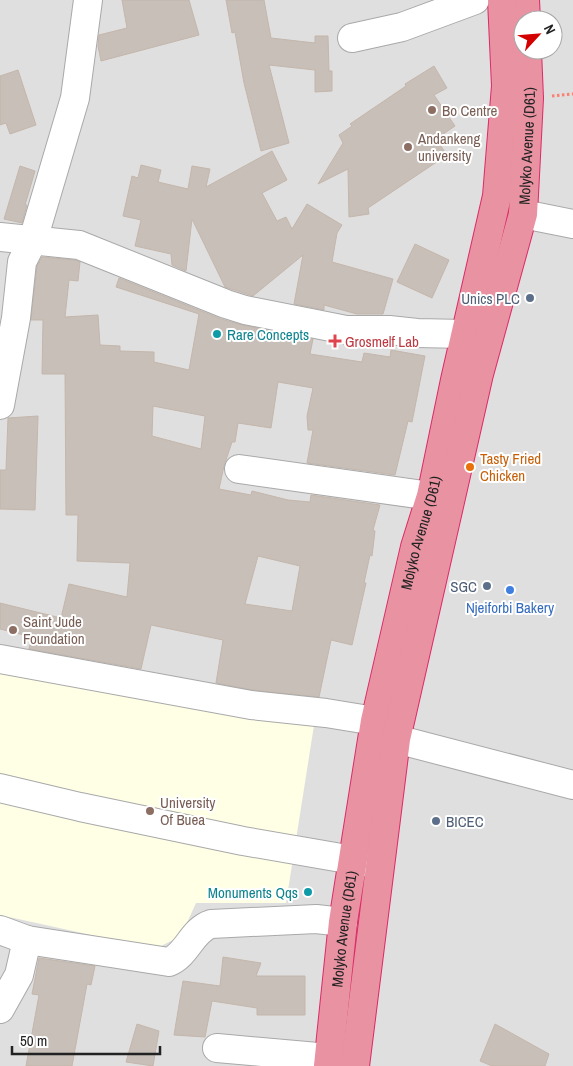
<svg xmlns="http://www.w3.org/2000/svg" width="573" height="1066" viewBox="0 0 573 1066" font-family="'Archivo Narrow',sans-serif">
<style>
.residential{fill:#e0dfdf;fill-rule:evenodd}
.education{fill:#ffffe5}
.building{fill:#c7bfb8;stroke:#c4b6ab;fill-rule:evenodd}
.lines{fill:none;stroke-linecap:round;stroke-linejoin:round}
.minor-casing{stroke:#a9a9a9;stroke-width:30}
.highway-casing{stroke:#dc2a67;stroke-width:30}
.path{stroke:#fa8072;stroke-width:3;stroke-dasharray:2.5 2.5;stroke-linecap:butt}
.minor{stroke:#fff;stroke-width:28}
.highway{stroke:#e892a2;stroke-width:28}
.education-dot{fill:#8d6e63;stroke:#fff;stroke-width:2}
.service-dot{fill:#5c6f8a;stroke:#fff;stroke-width:2}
.culture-dot{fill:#0f9aa8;stroke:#fff;stroke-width:2}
.health-dot{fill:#e0444e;stroke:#fff;stroke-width:2}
.food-dot{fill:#e8710a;stroke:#fff;stroke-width:2}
.shop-dot{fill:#3f7fe0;stroke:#fff;stroke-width:2}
.labels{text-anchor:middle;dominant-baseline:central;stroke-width:4;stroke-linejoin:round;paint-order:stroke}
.education-label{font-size:15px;fill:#785e54;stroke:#fff;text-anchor:start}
.street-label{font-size:15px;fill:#222;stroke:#fff}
.service-label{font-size:15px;fill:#4e5e75;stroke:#fff;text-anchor:end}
.culture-label{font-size:15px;fill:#0d838f;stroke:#fff;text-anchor:start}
.health-label{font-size:15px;fill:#be3a42;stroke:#fff;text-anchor:start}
.food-label{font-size:15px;fill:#c56008;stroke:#fff;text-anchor:start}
.shop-label{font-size:15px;fill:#366cbe;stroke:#fff}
</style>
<rect width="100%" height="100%" fill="#f2efe9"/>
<!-- residential -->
<path class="residential" d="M0,0h573v1066h-573zM523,20h30v30h-30z"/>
<!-- education -->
<path class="education" d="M0,668l315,51 -29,184h-90l-15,33 -26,13 -155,-34z"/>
<!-- building -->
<g class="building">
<path d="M122,0h67l10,35 -98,26 -3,-15 1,-11 28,-7z"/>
<path d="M226,0h38l7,38 44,5v-7h13l1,35h3v20l-17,1v-22l-46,-5 20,78 -28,8 -17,-68 -9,-51 -3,1z"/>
<path d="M434,66l13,22 -13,7 21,31 -19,13 11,16 -79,53 1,6 -20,3 -1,-48 -30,15 25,-41 -4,-8 13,-9 -2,-2 56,-38 -1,-2z"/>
<path d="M18,70l18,55 -26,9 -4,-11 -6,2v-49z"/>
<path d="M272,151l15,29 -25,13 15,28 9,-4 6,12 15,-25 35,21 -5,8 -5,29 61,17 -10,35h-26l-33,-9v5l-30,-6 9,-49 -50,41 -28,-9 -33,-68 -6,52 -14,-6 -1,-11 -36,-8 6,-26 -18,-4 9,-40 6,2 3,-13 20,5 -3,12 30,7 4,-23 18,3 -4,18z"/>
<path d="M20,166l15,5 -10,34h2l-5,18 -18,-4z"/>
<path d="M415,244l34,16 -17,38 -35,-16z"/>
<path d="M42,257l33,3 5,2 -2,19 -9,-1 -4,37 33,-2 2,30 20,1v5l34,1v10l35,8 10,-56 -83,-27 3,-9 102,41 21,6 71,14 -3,15 52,8 2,-9 26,4 1,-7 34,6 -13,66 -4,-1 -13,54 -88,-12 6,-33h-5l-1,-14 6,-28 -35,-6 -7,46 -33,-5 -3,19h-3l-8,24 -5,23 32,6 1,-4 36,9 22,2 1,-7 69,10 -7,25 2,1 -3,25 -2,-1 -6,28h2l-14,62 -21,-5 -12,57 -66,-7 -37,-7 7,-43 -72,-15 -10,44 -112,-20 3,-12 -32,-8v-26l61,15 8,-34 58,13 3,-34 -53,-2 1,-46h-12l-1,-141h-23l1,-54h-12l6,-54zM153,406l52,10 -4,33 -49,-13zM258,556l42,10 -8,45 -47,-7z"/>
<path d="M38,416l-3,94 -35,-1v-39h6l2,-52z"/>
<path d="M223,957l38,6 -5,13h49v39h-48v-7l-45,-7 -7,36 -31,-2 9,-54 37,5z"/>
<path d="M39,958l56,8 -4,19 -4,-1 -15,82h-46l13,-71 -7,-1z"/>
<path d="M137,1024l22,7 -6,35 -27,-4z"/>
<path d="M495,1024l54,30 -4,12h-53l-12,-5z"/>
</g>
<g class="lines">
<defs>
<g id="minor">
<path d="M352,38l50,-11 73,-27"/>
<path d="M523,214l50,10"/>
<path d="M0,237l79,8 147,59 19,6 101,20h43l28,3 48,1"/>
<path d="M0,405l16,-87 6,-56 11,-22 42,-142 13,-98"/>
<path d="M239,469l192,27"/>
<path d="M0,659l251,46 75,8 49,8"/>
<path d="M396,739l177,46"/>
<path d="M0,788l80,19 163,34 133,23"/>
<path d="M0,930l27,10 142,22c18,-7 23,-32 42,-38l105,-5 27,3"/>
<path d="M0,1009l19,-34 8,-35"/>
<path d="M217,1048l112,10"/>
</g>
<g id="highway">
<path d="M525,0l1,20"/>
<path id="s1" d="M328,1066l15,-144 32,-201 40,-174 16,-51 24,-116 42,-184 9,-110 -4,-86"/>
<path id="s2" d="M355,1066l41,-327 83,-365 44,-160 6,-116 -2,-48"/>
</g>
</defs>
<!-- minor casing -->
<use href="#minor" class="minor-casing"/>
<!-- highway casing -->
<use href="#highway" class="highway-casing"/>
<!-- path -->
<path class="path" d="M552,96l21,-2"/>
<!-- minor -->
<use href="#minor" class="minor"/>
<!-- highway -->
<use href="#highway" class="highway"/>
</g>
<!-- markers -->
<g class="education-dot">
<circle cx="432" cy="110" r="5"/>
<circle cx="408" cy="147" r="5"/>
<circle cx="13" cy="630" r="5"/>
<circle cx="150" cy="811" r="5"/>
</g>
<g class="service-dot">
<circle cx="530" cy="298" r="5"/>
<circle cx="487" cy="586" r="5"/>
<circle cx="436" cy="821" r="5"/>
</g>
<g class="culture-dot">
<circle cx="217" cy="334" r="5"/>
<circle cx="308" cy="892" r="5"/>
</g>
<path class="health-dot" d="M332.5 333.5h5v5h5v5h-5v5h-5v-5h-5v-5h5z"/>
<circle class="food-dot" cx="470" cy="467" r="5"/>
<circle class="shop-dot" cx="510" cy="590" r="5"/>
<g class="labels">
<!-- education labels -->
<g class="education-label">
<text x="442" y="110">Bo Centre</text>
<text x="418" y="138">Andankeng<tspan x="418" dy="17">university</tspan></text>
<text x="23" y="621">Saint Jude<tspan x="23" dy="17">Foundation</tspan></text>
<text x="160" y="802">University<tspan x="160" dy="17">Of Buea</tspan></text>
</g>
<!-- street labels -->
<g class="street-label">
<text stroke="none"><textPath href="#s2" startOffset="938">Molyko Avenue (D61)</textPath></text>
<text stroke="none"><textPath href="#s1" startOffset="542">Molyko Avenue (D61)</textPath></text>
<text stroke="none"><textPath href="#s1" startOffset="138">Molyko Avenue (D61)</textPath></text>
</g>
<!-- service labels -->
<g class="service-label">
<text x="520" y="298">Unics PLC</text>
<text x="477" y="586">SGC</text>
<text x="446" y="821" text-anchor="start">BICEC</text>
</g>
<!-- culture labels -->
<g class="culture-label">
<text x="227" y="334">Rare Concepts</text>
<text x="298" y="892" text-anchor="end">Monuments Qqs</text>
</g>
<!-- health labels -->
<g class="health-label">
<text x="345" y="341">Grosmelf Lab</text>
</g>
<!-- food labels -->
<g class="food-label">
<text x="480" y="458">Tasty Fried<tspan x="480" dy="17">Chicken</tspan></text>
</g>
<!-- shop labels -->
<g class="shop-label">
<text x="510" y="607">Njeiforbi Bakery</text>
</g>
</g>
<!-- north arrow -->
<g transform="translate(538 35) rotate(64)"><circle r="24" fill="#ffffff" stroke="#a7a7a7"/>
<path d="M0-4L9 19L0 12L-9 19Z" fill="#d40000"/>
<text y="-8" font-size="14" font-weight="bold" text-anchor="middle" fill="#222222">N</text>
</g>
<!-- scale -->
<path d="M12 1046v8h148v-8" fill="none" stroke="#222222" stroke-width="2.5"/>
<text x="20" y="1046" font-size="15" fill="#222222" stroke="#ffffff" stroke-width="4" paint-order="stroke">50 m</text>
</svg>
